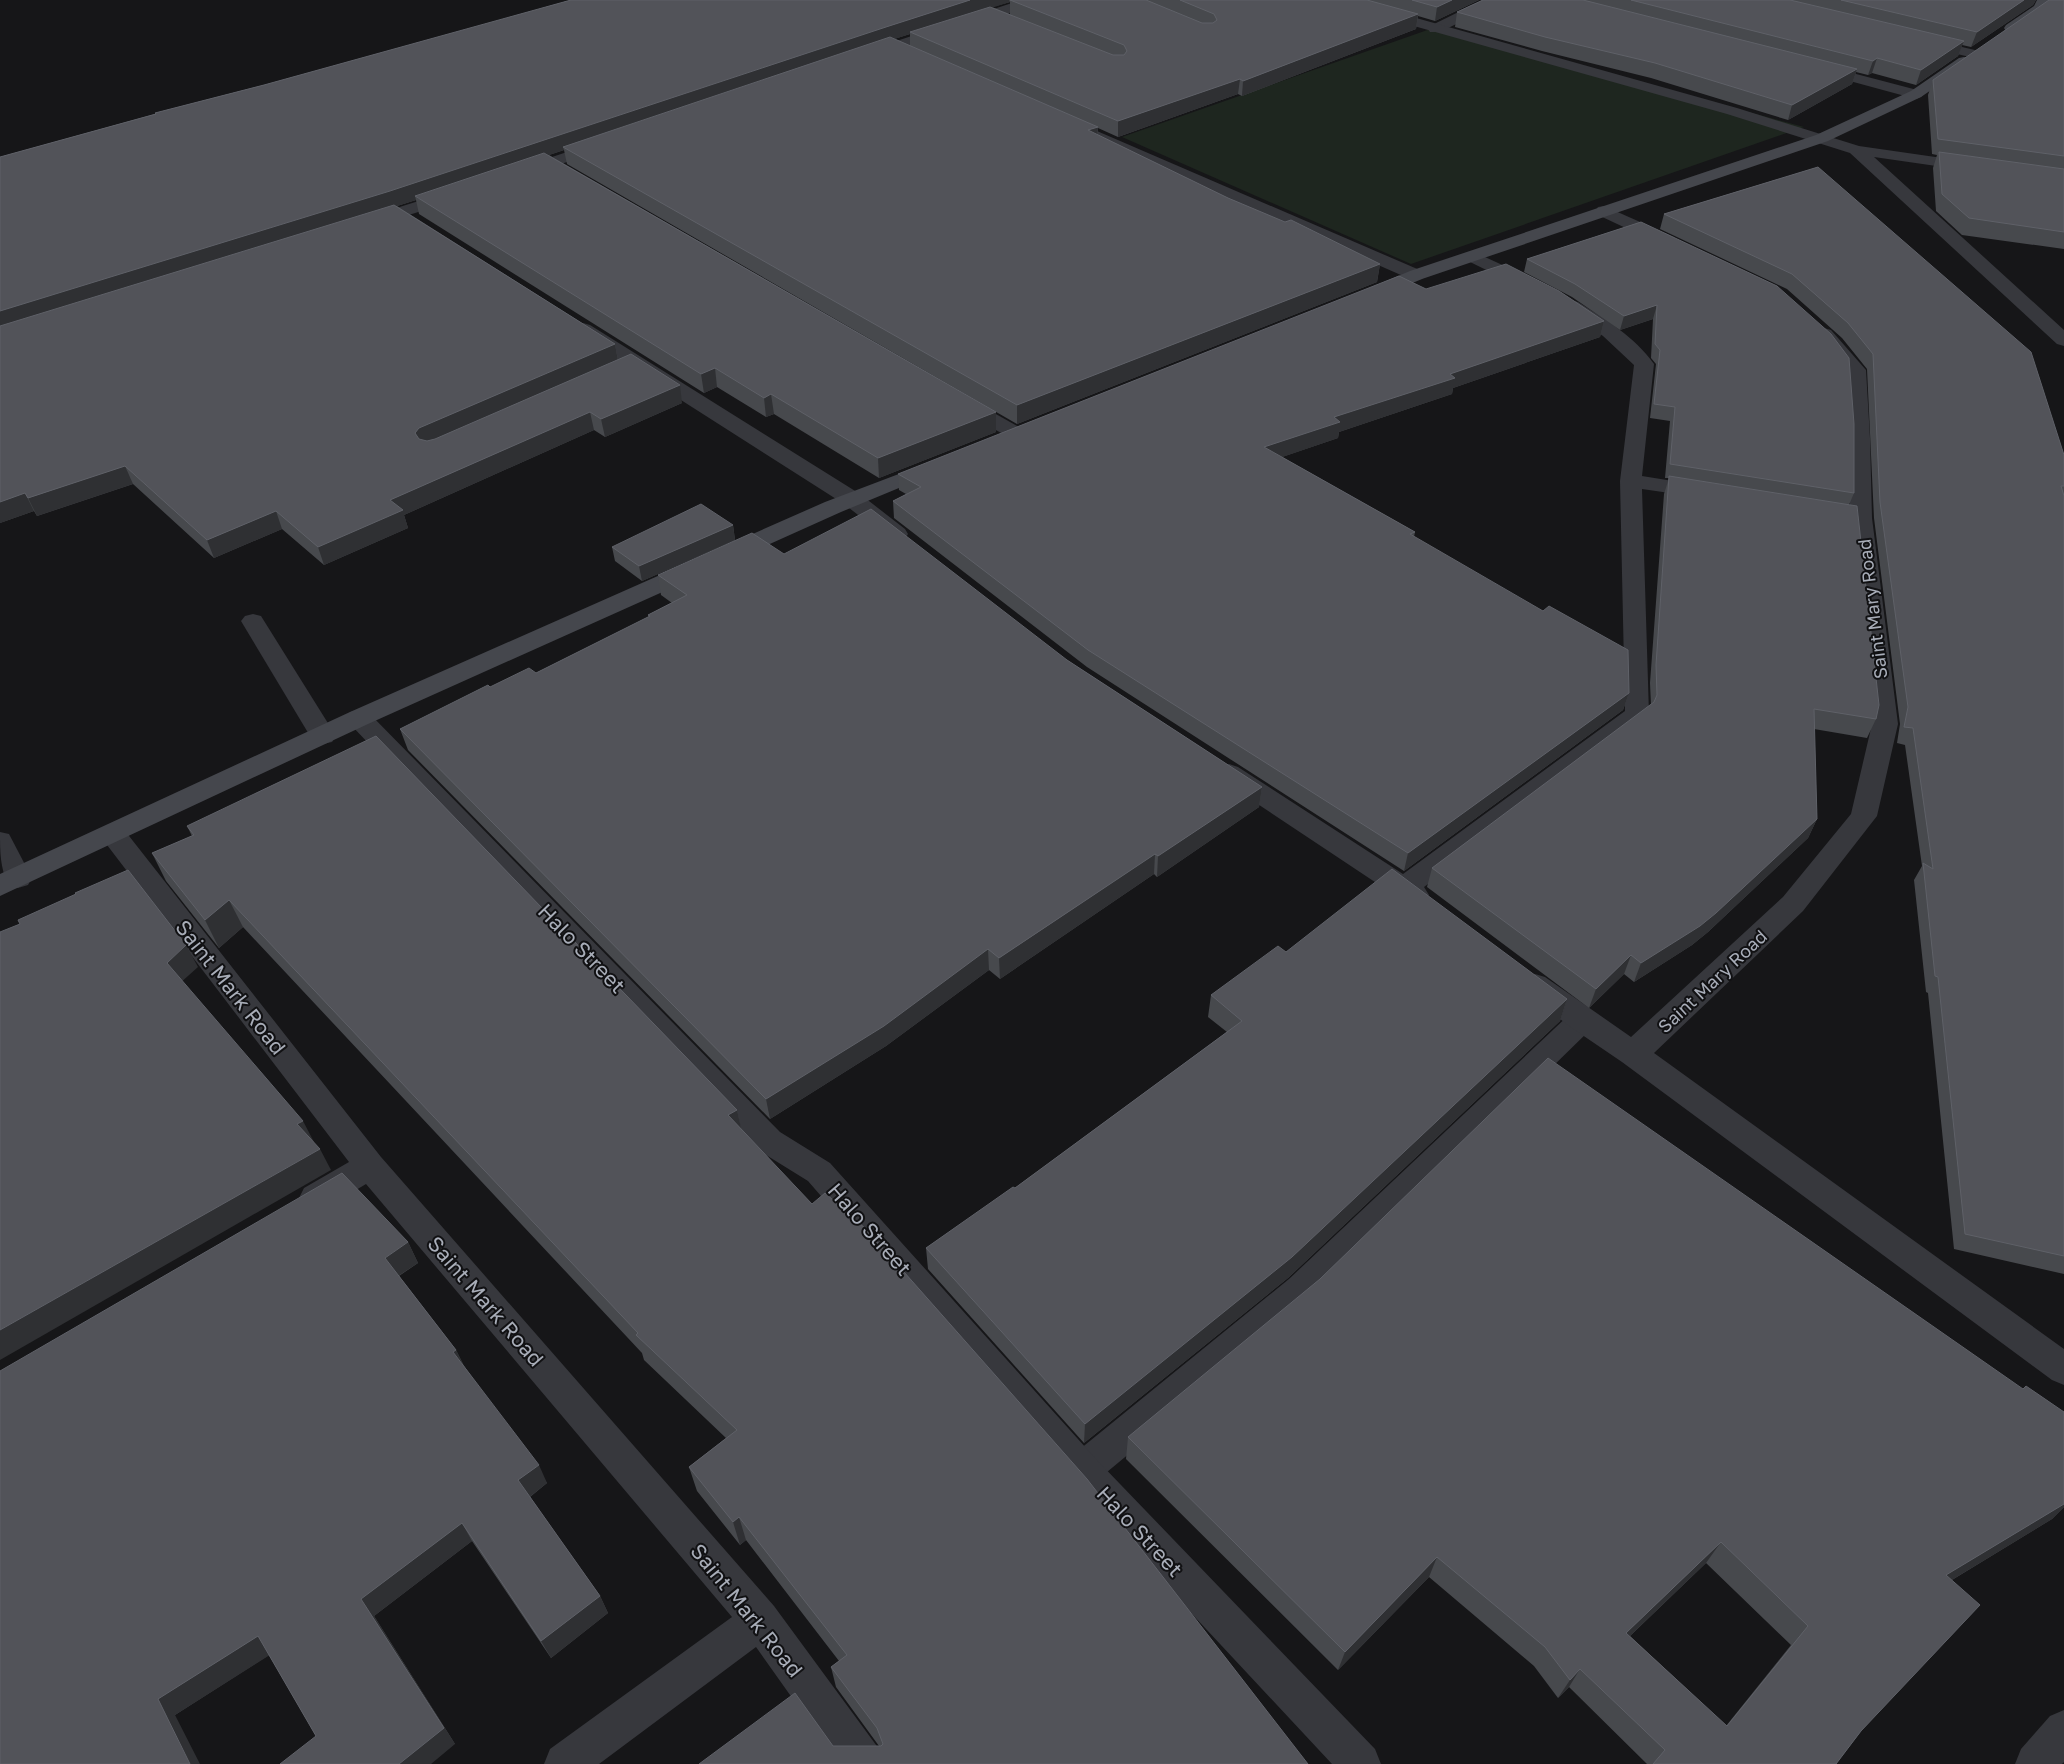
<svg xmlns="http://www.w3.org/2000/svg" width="2064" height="1764" viewBox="0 0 2064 1764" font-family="'Golos Text',sans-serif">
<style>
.green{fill:#1e261f}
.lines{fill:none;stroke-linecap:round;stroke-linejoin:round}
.lane{fill:#37383d;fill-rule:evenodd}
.street{fill:#37383d;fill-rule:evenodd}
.secondary{fill:#45474d;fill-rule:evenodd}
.wall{fill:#47494d;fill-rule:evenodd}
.shaded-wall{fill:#2f3033}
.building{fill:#525359;stroke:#5f6168;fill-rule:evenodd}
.labels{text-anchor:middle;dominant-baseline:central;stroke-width:4;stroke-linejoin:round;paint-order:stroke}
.street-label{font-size:18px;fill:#a8adb8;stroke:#111113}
.near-street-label{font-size:21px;fill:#a8adb8;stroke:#111113}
</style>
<rect width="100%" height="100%" fill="#161618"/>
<!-- green -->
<path class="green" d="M1436,27l368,100 -393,137 -289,-127z"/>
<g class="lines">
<!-- lane -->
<g class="lane">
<path d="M1483,0h18l-2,3 -59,29h-10l-2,-3 2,-3z"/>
<path d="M964,398l7,2 53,30 3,4 -3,4 -7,2 -7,-2 -53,-30 -3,-4 3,-4z"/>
<path d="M1582,1009l10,3 5,8 -5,8 -279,273 -218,181 -13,6 -13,-6 -5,-12 5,-12 220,-179 283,-267z"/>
</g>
<!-- street -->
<g class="street">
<path d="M1021,0h21l-2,3 -167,55h-10l-2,-3 2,-3z"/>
<path d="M1330,0h22l385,108 122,38 118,17 2,3 -2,3 -6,2 -97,-14 190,173v16l-7,-2 -207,-191 -123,-39 -395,-111z"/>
<path d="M1924,38l55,13 2,3 -2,3 -5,1 -55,-13 -2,-3 2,-3z"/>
<path d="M1818,64l103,27 3,3 -3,3 -5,2 -103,-28 -2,-3 2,-3z"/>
<path d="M1090,128l332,143 3,4 -3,4 -6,1 -6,-1 -326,-143 -2,-3 2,-3z"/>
<path d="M600,141l6,2 2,3 -2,3 -84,28 -6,-2 -2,-3 2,-3z"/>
<path d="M453,190l6,1 2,4 -2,4 -91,29 -6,-1 -3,-4 3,-4z"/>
<path d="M1604,206l70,31 3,4 -3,4 -6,1 -6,-1 -64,-30 -3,-4 3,-4z"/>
<path d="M1474,252l61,28 3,4 -3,4 -6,1 -6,-1 -55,-27 -3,-4 3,-4z"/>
<path d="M1571,300l7,2c27,17 57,35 76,62l-12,112 62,10 8,1 3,5 -3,5 -8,1 -62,-9 7,225 -3,6 -222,167 5,8 -4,7 -10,3 -10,-3 -185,-123 -4,-6 4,-6 9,-3 9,3 165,107 222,-163 -5,-230 14,-116 -31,-29 -39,-26 -2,-4 2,-4z"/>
<path d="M583,323l7,2 270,169 45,35 3,5 -3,5 -8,2 -8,-2 -45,-35 -268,-171 -2,-4 2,-4z"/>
<path d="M1824,328l7,2 35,40 4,68 2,80 26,206 -21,92 -74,95 -149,142 410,296v36l-12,-5 -430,-318 -50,-34 -47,-35 -5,-8 5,-8 10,-3 10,3 86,60 152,-140 68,-83 21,-90 -22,-206v-80l-4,-67 -31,-37 2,-4z"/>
<path d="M253,614l8,2 75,120 -4,6 -9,2 -9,-2 -4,-6 -69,-115 4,-5z"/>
<path d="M359,710l9,2 412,420 50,31 265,295 280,291 6,15h-49l-263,-282 -261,-301 -50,-31 -408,-426 -3,-6 3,-6z"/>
<path d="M113,825l9,2 259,330 393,449 105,143 6,15h-46l-83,-117 -157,117h-55l6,-15 182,-132 -366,-433 -40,24 -11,4 -11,-4 -5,-10 5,-10 45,-26 -245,-321 -4,-7 4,-7z"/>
<path d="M0,832l9,2 23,44 -4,7 -10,3 -10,-3c-8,-19 -8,-32 -8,-53z"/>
<path d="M2064,1710v52l-2,2h-47l6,-15 29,-33z"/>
</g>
<!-- secondary -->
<g class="secondary">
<path d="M2037,0h14l-6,11 -29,20h-10l-2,-3 2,-3 28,-19z"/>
<path d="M1964,57l5,1 2,3 -2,3 -48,33 -93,44 -406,138 -43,18 -6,2 -6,-2 -3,-4 3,-4 43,-18 406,-136 95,-44 48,-33z"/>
<path d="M933,461l7,2 4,4 -4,4 -99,41 -473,212 -368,172v-22l350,-162 475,-210z"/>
</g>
</g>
<!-- wall -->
<g class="wall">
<path d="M571,0h908l-44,21 -17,-5 -2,13 -174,67 -4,-2 -120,43 -20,-9v7l130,63 152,66 -3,18 -360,142 -450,-260 -3,-14 -15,5 447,257v20l-117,46 -105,-64 -8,3 -49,-30 -13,6 -285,-179 -3,-14 -19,6 218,138 3,16 64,43 -77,34 -11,-7 -190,85 4,13 -84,37 -42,-36 -68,29 -81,-74 -96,32 -3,-5 -34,12v-366l155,-43v-1l109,-28zM1010,2v12l-18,-7zM910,34v12l-16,-7z"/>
<path d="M1483,0h553l-3,5 -62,42 -9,-2 -4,11 -42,29 -44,-12 -4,2 -12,-3 -4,12 -64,36 -137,-42 -109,-27 -87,-24 2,-15z"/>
<path d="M2064,0v249l-102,-14 -26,-24 -3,-43 4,-13 -5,-1 -4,-59 5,-15z"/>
<path d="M1818,167l246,288v819l-110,-25 -26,-256 -2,-1 -12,-112 8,-14 -17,-121 -8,-2 3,-19 -26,-206 -7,-149 -25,-31 -55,-49 -127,-60 4,-15z"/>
<path d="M1641,222l213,271 -5,12 27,214 -9,19 -53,-9 3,90 -9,19 -100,94 -16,13 -58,37 -10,-8 -35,34 -162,-121 5,-19 219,-163 -1,-22 14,-189 5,-16h-4l5,-57 -20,-3 6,-54 -5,-6 2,-39 -33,11 -48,-33 -48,-25 3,-13z"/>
<path d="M1426,289l178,32 -4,16 -147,51 -1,6 -113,38 -1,6 -56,19 133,75 -1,5 215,156 -6,17 -219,161 -317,-204 -193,-149 -1,-17 13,-7 -7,-4 -1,-16z"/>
<path d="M733,525l2,15 -93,41 -27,-20 -3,-14z"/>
<path d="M784,554l283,106 195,127 -3,20 -102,70 -3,-3 -154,105 -11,-9 -103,76 -116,73 -362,-369 -8,-21 136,-56 113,-56 -1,-2 24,-12 -11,-8 -3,-20z"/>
<path d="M187,826l550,284 4,19 567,635 -475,-18h46l-43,-59 -5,-20 8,-6 -93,-121 -6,5 -43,-54 -8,-24 37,-29 -82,-78 -2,-7 -399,-426 -24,21 -53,-67 -14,-28 40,-17z"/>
<path d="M1286,952l281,47 -7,22 -272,257 -204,165 -156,-174 -2,-21 89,-60 212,-156 -19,-15 3,-22z"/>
<path d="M408,1242l10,21 -19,13 57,74 8,16 83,117 -17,14 70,99 8,17 -57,45 -79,-117 -98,75 81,128 -139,-8 -47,-81 -94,60 -175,49z"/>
<path d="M2023,1389l41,23v95l-12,12 -100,61 -91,151 -25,33h-189l-78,-77 -11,11 -24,-32 -105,-89 -91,93 -212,-211 2,-22zM1706,1563l85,82 -65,81 -96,-90z"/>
</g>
<!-- shaded-wall -->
<g class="shaded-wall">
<path d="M970,0h39l1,2 -97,31 -3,-1v2l-347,113 1,3 -145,49 -4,-3 1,4 -22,7 -394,123v-19z"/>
<path d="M1452,0h27l-44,21 2,-14z"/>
<path d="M2024,0h12l-3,5 -62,42 6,-15z"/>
<path d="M1418,14l-2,15 -174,67 1,-15z"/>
<path d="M1964,41l-6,15 -42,29 5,-15z"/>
<path d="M1877,58l-5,15 -4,2 5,-14z"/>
<path d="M1857,69l-5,15 -64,36 4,-15z"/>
<path d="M1240,79l-2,15 -120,43v-16z"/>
<path d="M1098,127l-1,17 -9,-14z"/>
<path d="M1380,264l-3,18 -360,142v-19z"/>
<path d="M1657,305l-4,14 -33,11 4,-14z"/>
<path d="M1604,321l-4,16 -147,51 -1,6 -113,38 -1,6 -76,26 2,-17 70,-30 116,-43z"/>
<path d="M615,344l3,17 -198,90 -5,-18 4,-5z"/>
<path d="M715,368l2,19 -13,6 -3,-19z"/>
<path d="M680,385l2,18 -77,34 -4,-18z"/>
<path d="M771,394l3,20 -8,3 -2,-19z"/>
<path d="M590,412l4,18 -190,85 4,13 -84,37 -6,-18 72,-47z"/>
<path d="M996,412v20l-117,46 -1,-20z"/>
<path d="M125,466l8,18 -96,32 -9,-18z"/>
<path d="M25,493l9,18 -34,12v-21z"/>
<path d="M276,511l6,18 -68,29 -7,-18z"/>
<path d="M733,525l2,15 -93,41 -3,-15z"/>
<path d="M1629,693l-6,17 -219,161 4,-18z"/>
<path d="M1262,787l-3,20 -102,70 1,-21z"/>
<path d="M1817,819l-9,19 -100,94 -16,13 -58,37 7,-19z"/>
<path d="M1155,854l-1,20 -154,105 -1,-21z"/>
<path d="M229,900l14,27 -24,21 -14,-28z"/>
<path d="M186,945l12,22 -19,17 -12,-21z"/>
<path d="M988,949l1,21 -103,76 -116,73 -4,-20z"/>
<path d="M1631,955l-7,19 -35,34 7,-19z"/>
<path d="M1567,999l-7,22 -272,257 -204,165 1,-19z"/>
<path d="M737,1110l6,27 -15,-22z"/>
<path d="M303,1121l11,21 -6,4 -11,-22z"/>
<path d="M320,1149l11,21 -331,190v-30z"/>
<path d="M408,1242l10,21 -23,15 -10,-20z"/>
<path d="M456,1350l10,20 -13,-18z"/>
<path d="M539,1465l8,18 -20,16 -9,-19z"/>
<path d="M2064,1504v3l-12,12 -125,76 19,-20z"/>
<path d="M739,1517l7,23 -6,5 -7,-23z"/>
<path d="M462,1523l10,18 -98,75 81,128 -24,20h-32l-38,-165z"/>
<path d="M1721,1542l-15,21 -93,89 13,-19z"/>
<path d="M1437,1557l-8,20 -91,93 7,-18z"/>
<path d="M600,1596l8,17 -57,45 -10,-17z"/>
<path d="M258,1636l15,17 -98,62 25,49h-10l-32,-65z"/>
<path d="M1580,1669l-11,18 -11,11 12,-18z"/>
</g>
<!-- building -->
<g class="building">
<path d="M571,0h399l-84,27 -496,164 -390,120v-154l156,-43 -1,-1 109,-28z"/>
<path d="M1010,0h136l56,23h11l4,-3 -3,-6 -34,-14h187l51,14 -175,67 -3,-2 -122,42 -208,-89 80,-25 123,48h11l3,-4 -3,-6z"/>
<path d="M1412,0h40l-15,7z"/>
<path d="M1483,0h100l274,69 -65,36 -137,-42 -110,-26 -88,-25z"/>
<path d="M1631,0h159l174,41 -43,29 -44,-12 -4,3z"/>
<path d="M1841,0h183l-47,32z"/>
<path d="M2049,0h15v156l-126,-17 -5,-59z"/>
<path d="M890,37l208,90 -10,3 140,68 57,24 6,-2 89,44 -363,141 -454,-258z"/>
<path d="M1939,152l125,17v63l-95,-14 -27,-24z"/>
<path d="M544,153l452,259 -118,46 -107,-64 -7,4 -49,-30 -14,6 -286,-178z"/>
<path d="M1818,167l213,185 33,103v31h-3l3,10v760l-99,-22 -27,-257 -3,-1 -12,-113 10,6 -20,-141 -9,-1 4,-20 -28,-205 -7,-148 -25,-31 -56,-49 -128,-60z"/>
<path d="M394,205l221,139 -196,84 -4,5 4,6 8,2 8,-2 196,-85 49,31 -79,34 -11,-7 -200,88 13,10 -85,37 -42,-36 -69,29 -82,-74 -97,32 -3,-5 -25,9v-176z"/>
<path d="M1641,222l136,64 54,48 18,24 5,66v69l-184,-29 5,-57 -21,-3 6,-54 -5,-6 2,-39 -33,11 -49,-32 -48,-25z"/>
<path d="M1506,264l53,27 45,30 -154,53 5,4 -121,39 6,5 -76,25 151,85 -5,2 133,77 6,-5 79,44 1,43 -221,160 -320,-203 -195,-149 28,-14 -23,-13 501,-198 27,13z"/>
<path d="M1669,476l188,30 22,199 -3,14 -62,-10 3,110 -101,94 -16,13 -59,37 -10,-8 -35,34 -164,-121 222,-166 3,-7 -1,-30z"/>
<path d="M701,504l32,21 -94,41 -27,-19z"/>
<path d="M871,509l196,151 195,127 -104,69 -3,-2 -156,104 -11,-9 -104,77 -118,73 -366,-370 88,-44 2,2 39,-19 7,5 114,-57 -2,-1 39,-20 -29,-20 94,-42 32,21z"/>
<path d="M376,736l361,374 -9,5 84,89 13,-11 41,36 221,250 221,285h-609l96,-71 38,53h48l2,-2 -6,-16 -46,-61 16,-12 -108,-138 -6,5 -44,-55 48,-37 -101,-95 2,-2 -409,-433 -24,20 -53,-67 42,-18 -7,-9z"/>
<path d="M1392,869l175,130 -275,258 -207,167 -159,-176 87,-61 2,1 227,-167 -31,-26 67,-49 8,6z"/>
<path d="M128,870l58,75 -19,18 136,158 -6,3 23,25 -320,181v-398l20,-8 -2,-4 58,-26 -1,-1z"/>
<path d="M1548,1058l475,331 3,-3 38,26v92l-118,71 34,30 -119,126 -25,33h-183l12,-14 -85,-81 -10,11 -25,-33 -108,-90 -92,95 -217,-215 192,-158zM1721,1542l87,84 -81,100 -101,-93z"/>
<path d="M342,1173l66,69 -23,16 71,92 -3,2 86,113 -21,15 82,116 -59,45 -79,-118 -101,76 83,129 -45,36h-119l36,-28 -58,-100 -100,63 32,65h-190v-393z"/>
</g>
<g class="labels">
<!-- street labels -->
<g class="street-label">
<text transform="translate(1872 609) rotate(-97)">Saint Mary Road</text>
<text transform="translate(1712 981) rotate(-43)">Saint Mary Road</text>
</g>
<!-- near-street labels -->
<g class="near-street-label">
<text transform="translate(582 948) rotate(46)">Halo Street</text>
<text transform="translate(231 987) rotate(52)">Saint Mark Road</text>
<text transform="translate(870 1229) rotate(49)">Halo Street</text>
<text transform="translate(486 1301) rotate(49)">Saint Mark Road</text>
<text transform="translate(1140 1531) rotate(47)">Halo Street</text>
<text transform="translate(747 1610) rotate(51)">Saint Mark Road</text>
</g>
</g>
</svg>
